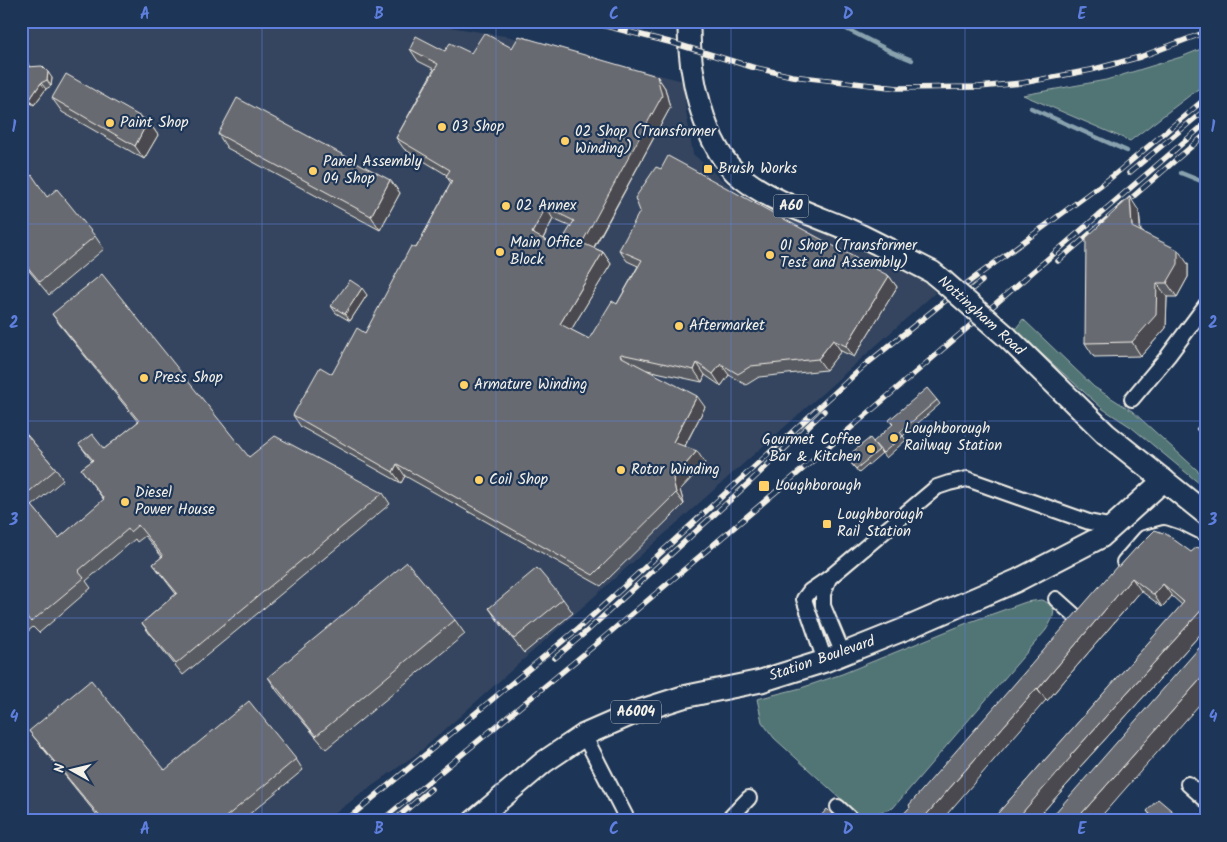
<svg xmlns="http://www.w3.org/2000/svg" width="1227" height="842" viewBox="0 0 1227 842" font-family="Kalam,sans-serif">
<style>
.built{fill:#34455f}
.green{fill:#517475;stroke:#a2b2ae}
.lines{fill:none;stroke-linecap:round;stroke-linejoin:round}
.stream{stroke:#89a2ae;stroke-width:4.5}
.street-casing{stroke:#f4f1e8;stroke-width:18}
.primary-casing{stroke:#f4f1e8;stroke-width:25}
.street{stroke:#1d3557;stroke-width:14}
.primary{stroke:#1d3557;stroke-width:21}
.rail-casing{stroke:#f4f1e8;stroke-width:5.5}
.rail{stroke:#1d3557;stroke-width:4;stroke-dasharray:11;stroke-linecap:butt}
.primary-bridge-casing{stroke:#f4f1e8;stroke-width:25;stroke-linecap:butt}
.primary-bridge{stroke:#1d3557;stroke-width:21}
.wall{fill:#595b62;stroke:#f4f1e8;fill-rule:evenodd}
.shaded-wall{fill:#494a50;stroke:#f4f1e8}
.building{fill:#686a72;stroke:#f4f1e8;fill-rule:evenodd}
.grid{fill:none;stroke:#5e7fdd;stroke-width:1;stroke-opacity:0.55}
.poi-dot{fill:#ffd166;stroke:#1d3557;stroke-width:2}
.labels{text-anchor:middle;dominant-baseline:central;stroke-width:4.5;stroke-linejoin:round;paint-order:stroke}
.shield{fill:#1d3557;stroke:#b4b9bc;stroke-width:1}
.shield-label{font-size:14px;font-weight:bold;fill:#f4f1e8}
.poi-label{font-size:15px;fill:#f4f1e8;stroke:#1d3557;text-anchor:start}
.street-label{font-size:15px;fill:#f4f1e8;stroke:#1d3557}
.neatline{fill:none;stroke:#5e7fdd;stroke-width:2}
.grid-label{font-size:16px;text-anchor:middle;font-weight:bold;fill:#5e7fdd}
</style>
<rect width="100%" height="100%" fill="#1d3557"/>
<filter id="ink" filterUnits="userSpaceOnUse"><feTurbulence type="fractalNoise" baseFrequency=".02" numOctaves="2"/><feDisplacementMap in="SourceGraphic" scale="10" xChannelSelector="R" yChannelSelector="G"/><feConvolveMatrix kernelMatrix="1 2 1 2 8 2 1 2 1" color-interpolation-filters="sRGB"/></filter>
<g filter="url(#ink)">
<!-- built -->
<path class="built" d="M21,21h392l98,16 172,44 3,30 7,43 29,26 16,12 145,66 46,26 6,9 -513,457 -98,71h-303z"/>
<!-- green -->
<g class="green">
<path d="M1206,47v36l-76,58 -107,-46 83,-15 75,-23z"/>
<path d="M1023,319l71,68 38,24 74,67v11l-75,-62 -28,-18 -88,-79z"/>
<path d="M1041,600c19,6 13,17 5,30l-153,178 -31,10 -88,-80 -12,-16 -5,-23 44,-11 41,-14 125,-51 59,-21z"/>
</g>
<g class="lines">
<!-- stream -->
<g class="stream">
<path d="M831,21l61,31 20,8"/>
<path d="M1031,108l96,43"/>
<path d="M1181,173l25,10"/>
</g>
<defs>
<g id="street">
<path d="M1132,399l36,-43 38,-51"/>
<path d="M1124,562l21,-24 19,-5 12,4 28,14"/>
<path d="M829,578l-6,16v12l20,48"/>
<path d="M1056,599l19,17"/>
<path d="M825,661l-21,-62 6,-8 19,-13 108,-91 12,-4 18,-4 122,43 25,5"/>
<path d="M584,735l44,86"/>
<path d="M1188,784l18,16"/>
<path d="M838,807l15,14"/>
<path d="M727,821l22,-23"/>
</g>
<g id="primary">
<path d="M689,21c-1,47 13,127 53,157 31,24 69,36 105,51 29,13 57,29 85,43l11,9"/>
<path d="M1007,337l99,97 100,80"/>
<path d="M474,821l70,-59 40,-27 55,-24 44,-14 78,-16 64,-20 80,-32 111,-48 85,-44 63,-57"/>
</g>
</defs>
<!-- street casing -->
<use href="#street" class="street-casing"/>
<!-- primary casing -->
<use href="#primary" class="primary-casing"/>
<!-- street -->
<use href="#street" class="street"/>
<!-- primary -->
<use href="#primary" class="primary"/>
<defs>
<g id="rail">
<path d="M586,21l87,22 79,24 40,9 106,12 81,-1 43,-4 69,-13 49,-13 66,-25"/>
<path d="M1129,173l77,-64"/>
<path d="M1058,261l148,-127"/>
<path d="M954,303l28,-22"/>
<path d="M555,658l31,-26 166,-152 72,-69"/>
<path d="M345,821l236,-195 283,-260 102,-82 147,-108 93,-78"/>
<path d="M381,821l214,-176 215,-182 396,-340"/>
<path d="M393,821l38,-32"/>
</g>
</defs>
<!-- rail casing -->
<use href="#rail" class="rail-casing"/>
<!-- rail -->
<use href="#rail" class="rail"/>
<defs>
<path id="primary-bridge" d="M943,281l64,56"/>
</defs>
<!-- primary-bridge casing -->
<use href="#primary-bridge" class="primary-bridge-casing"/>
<!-- primary-bridge -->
<use href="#primary-bridge" class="primary-bridge"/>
</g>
<!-- wall -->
<g class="wall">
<path d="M512,48l145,28 8,12 5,20 -76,140 9,4 8,12 -40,66 18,9 28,-35 21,-38 -11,-5 -8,-11 270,26 8,11 -43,70 -13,-6 -15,19 -67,7 -13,8 -17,-10 -8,11 -16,-11 -3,7 -55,-12 58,37 -20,39 20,17 -25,27 4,14 -83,82 -196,-110 -4,7 -100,-56 -8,-12 39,-41 33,-41 51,-85 35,-65 -5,-7 1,-1 -43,-26 -8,-11 38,-69 -16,-8 -8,-12 35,2 26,2zM553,219l18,8 -13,20 -15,-8z"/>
<path d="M21,55l6,6 2,6 23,11 -1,8 -5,3 -12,16 -13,-8z"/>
<path d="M52,98l96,23 10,14 -14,24 -82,-47z"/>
<path d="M218,134l172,46 10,13 -20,37 -153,-82z"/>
<path d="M21,183l26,14 48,39 9,13 -55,46 -28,-34z"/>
<path d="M1139,211l2,20 47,33v13l-11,20h-10l-1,31 -25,28 -47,1 -9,-14z"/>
<path d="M367,295l-17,26 -14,-8 -5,-7z"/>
<path d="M52,314l197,143 134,36 7,11 -207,171 -34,-42 -7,-10 34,-29 -23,-30 9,-7 -17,-21 -8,6 -2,-3 -49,42 5,7 -52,45 -6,-6 -12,10v-209l35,41 7,11 -31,26 27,32 45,-38 -23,-31 11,-8 -13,-17 25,5 34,-27 -78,-97z"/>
<path d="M21,318l7,9 -7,6z"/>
<path d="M937,400l3,4 -37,32 3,4 -20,18 -6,-7 2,2 -23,20 -13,-16 28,-13 19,-19 -4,-5z"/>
<path d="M1206,418v23l-10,-12z"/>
<path d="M1137,548l69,80 -127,140 1,2 -45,51h-44l191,-216 -10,-9 -10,11 -21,-16 -94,110 -1,-1 -136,107 209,-240z"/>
<path d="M563,599l10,14 -49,40 -26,-32 -9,-13z"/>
<path d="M455,620l10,14 -139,115 -49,-58 -9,-14z"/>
<path d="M29,731l136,39 131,-11 7,11 -62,51h-141l1,-1 -64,-79z"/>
<path d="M1147,811l37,10h-29z"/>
</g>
<!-- shaded-wall -->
<g class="shaded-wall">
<path d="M22,55l5,6 5,13 -5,-7z"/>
<path d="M48,72l4,6 -1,8 -4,-6z"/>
<path d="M657,76l8,12 5,20 -80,146 -8,-11z"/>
<path d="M41,83l5,6 -12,16 -4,-6z"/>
<path d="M148,121l10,14 -14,24 -9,-13z"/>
<path d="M390,180l10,13 -20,37 -9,-14z"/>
<path d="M1130,197l9,14 2,29 -9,-13z"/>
<path d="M546,207l7,12 -13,25 -8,-11z"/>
<path d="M1178,250l10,14v13l-11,20 -10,-14z"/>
<path d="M603,252l8,12 -43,71 -8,-11z"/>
<path d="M889,276l8,11 -43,70 -8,-11z"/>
<path d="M1157,283l10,14 -1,31 -25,28 -9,-14z"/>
<path d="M362,288l5,7 -17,26 -5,-7z"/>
<path d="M833,340l8,11 -15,19 -8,-11z"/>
<path d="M697,363l8,12 -3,7 -8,-12z"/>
<path d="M721,364l8,11 -8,11 -8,-12z"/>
<path d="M697,396l8,11 -24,46 -8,-11z"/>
<path d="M697,451l8,12 -25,27 4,14 -8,-11 -3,-14z"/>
<path d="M397,464l8,12 -4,7 -8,-11z"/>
<path d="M1132,578l9,13 -94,110 -9,-12z"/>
<path d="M1163,584l9,12 -10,11 -8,-12z"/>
<path d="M1206,605v23l-127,140 1,2 -45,51h-20l55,-65z"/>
<path d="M1206,673v24l-109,124h-22z"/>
<path d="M1037,688l9,12 -105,121h-20z"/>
</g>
<!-- building -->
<g class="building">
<path d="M484,33l28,15 7,-12 138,40 5,20 -80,147 21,9 -43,72 29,15 23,-38 5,3 25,-44 -23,-10 21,-39 -5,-13 21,-31 5,2 7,-13 221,120 -43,70 -13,-6 -15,19 -67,7 -13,8 -17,-10 -8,10 -16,-11 -3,7 -73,-16 -1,2 77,40 -24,46 24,9 -24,28 3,14 -83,82 -196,-111 -4,8 -100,-57 27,-48 12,7 25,-46 8,5 46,-87 5,2 36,-67 -6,-5 4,-6 -54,-32 42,-74 -28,-15 6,-13 29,15 5,-8 21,10zM546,207l28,14 -16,26 -26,-14z"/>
<path d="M21,55h1l5,12 15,-1 6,6 -1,8 -6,3 -11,16 -9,-6z"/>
<path d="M66,74l82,47 -13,25 -83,-48z"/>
<path d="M237,98l153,82 -19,36 -153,-82z"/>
<path d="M32,175l15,22 10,-8 38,47 -55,46 -19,-23v-76z"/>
<path d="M1130,197l2,30 46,23v14l-11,19h-10l-1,32 -24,27 -47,1 1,-105z"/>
<path d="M102,274l147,183 26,-21 108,57 -207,171 -34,-41 35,-30 -24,-29 10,-8 -25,-31 -8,7 -2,-3 -50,42 6,7 -53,44 -5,-6 -5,4v-192l35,41 -32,27 35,42 45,-39 -23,-30 12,-9 -14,-16 13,-10 12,15 35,-28 -87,-107z"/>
<path d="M350,280l12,8 -17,26 -14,-8z"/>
<path d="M927,388l10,12 -37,32 3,4 -20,17 -10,-11 20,-18 -4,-4z"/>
<path d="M1205,418h1v18l-10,-7z"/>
<path d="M870,438l9,12 -23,19 -10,-12z"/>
<path d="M1155,530l11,4 25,18 6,-5 9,4v54l-136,151 1,1 -56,64h-24l193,-219 -21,-18 -9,11 -22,-17 -94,111 -1,-1 -116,133h-24l13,-14 -1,-2 209,-240 1,2 17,-19h1z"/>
<path d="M407,562l48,58 -139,116 -48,-59z"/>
<path d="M537,568l26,31 -49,40 -25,-31z"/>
<path d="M1206,640v33l-131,148h-27z"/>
<path d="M91,680l74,90 84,-69 47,58 -75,62h-121l2,-2 -73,-88z"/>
<path d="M1158,799l26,22h-27l-10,-10z"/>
<path d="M21,808l10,13h-10z"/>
<path d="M827,809l12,12h-23z"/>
</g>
</g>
<!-- grid -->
<path class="grid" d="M262,21v800M496,21v800M731,21v800M965,21v800M21,224h1185M21,421h1185M21,618h1185"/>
<!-- markers -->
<g class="poi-dot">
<circle cx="110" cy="123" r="5"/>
<circle cx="442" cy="127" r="5"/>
<circle cx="565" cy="141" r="5"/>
<rect x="703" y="164" width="10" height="10" rx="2.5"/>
<circle cx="313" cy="171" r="5"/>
<circle cx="506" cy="206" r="5"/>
<circle cx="500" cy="252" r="5"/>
<circle cx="770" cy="255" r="5"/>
<circle cx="679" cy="326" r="5"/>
<circle cx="144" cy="378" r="5"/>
<circle cx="464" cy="385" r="5"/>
<circle cx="894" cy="438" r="5"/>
<circle cx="871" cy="449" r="5"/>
<circle cx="621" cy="470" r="5"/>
<circle cx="479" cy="480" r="5"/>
<rect x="758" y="480" width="12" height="12" rx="2.5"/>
<circle cx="125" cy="502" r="5"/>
<rect x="822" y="519" width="10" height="10" rx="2.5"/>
</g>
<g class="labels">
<!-- shield labels -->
<g class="shield">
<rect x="773.5" y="194.5" width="35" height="23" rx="4"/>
<rect x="611" y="700.5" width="50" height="23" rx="4"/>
</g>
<g class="shield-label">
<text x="791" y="206">A60</text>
<text x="636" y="712">A6004</text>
</g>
<!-- poi labels -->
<g class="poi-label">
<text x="120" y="123">Paint Shop</text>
<text x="452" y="127">03 Shop</text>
<text x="575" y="132">02 Shop (Transformer<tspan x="575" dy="17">Winding)</tspan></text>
<text x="323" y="162">Panel Assembly<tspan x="323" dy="17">04 Shop</tspan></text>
<text x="718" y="169">Brush Works</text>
<text x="516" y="206">02 Annex</text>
<text x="510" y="243">Main Office<tspan x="510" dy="17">Block</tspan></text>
<text x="780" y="246">01 Shop (Transformer<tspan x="780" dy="17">Test and Assembly)</tspan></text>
<text x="689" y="326">Aftermarket</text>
<text x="154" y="378">Press Shop</text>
<text x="474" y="385">Armature Winding</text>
<text x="904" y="429">Loughborough<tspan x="904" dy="17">Railway Station</tspan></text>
<text x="861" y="440" text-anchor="end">Gourmet Coffee<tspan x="861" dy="17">Bar &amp; Kitchen</tspan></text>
<text x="631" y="470">Rotor Winding</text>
<text x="489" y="480">Coil Shop</text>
<text x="775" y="486">Loughborough</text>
<text x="135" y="493">Diesel<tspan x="135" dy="17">Power House</tspan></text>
<text x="837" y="515">Loughborough<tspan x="837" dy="17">Rail Station</tspan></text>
</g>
<!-- street labels -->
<g class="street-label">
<text transform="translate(981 316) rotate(42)">Nottingham Road</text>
<text transform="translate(822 659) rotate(-19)">Station Boulevard</text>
</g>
</g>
<!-- margin -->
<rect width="1227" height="842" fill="none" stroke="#1d3557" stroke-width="55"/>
<!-- north arrow -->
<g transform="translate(72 770) rotate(278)" stroke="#1d3557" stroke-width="4" paint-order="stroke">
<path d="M0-4L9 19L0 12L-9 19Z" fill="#f4f1e8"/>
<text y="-8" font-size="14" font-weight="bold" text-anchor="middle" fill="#f4f1e8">N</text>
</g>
<rect x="28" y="28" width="1172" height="786" class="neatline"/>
<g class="grid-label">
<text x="145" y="19">A</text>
<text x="379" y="19">B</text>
<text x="614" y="19">C</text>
<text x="848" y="19">D</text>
<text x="1082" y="19">E</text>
<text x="14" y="132">1</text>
<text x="1213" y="132">1</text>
<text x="14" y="328">2</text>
<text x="1213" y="328">2</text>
<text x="14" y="525">3</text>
<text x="1213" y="525">3</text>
<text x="14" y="722">4</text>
<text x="1213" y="722">4</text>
<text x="145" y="834">A</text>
<text x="379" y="834">B</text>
<text x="614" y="834">C</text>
<text x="848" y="834">D</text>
<text x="1082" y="834">E</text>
</g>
</svg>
